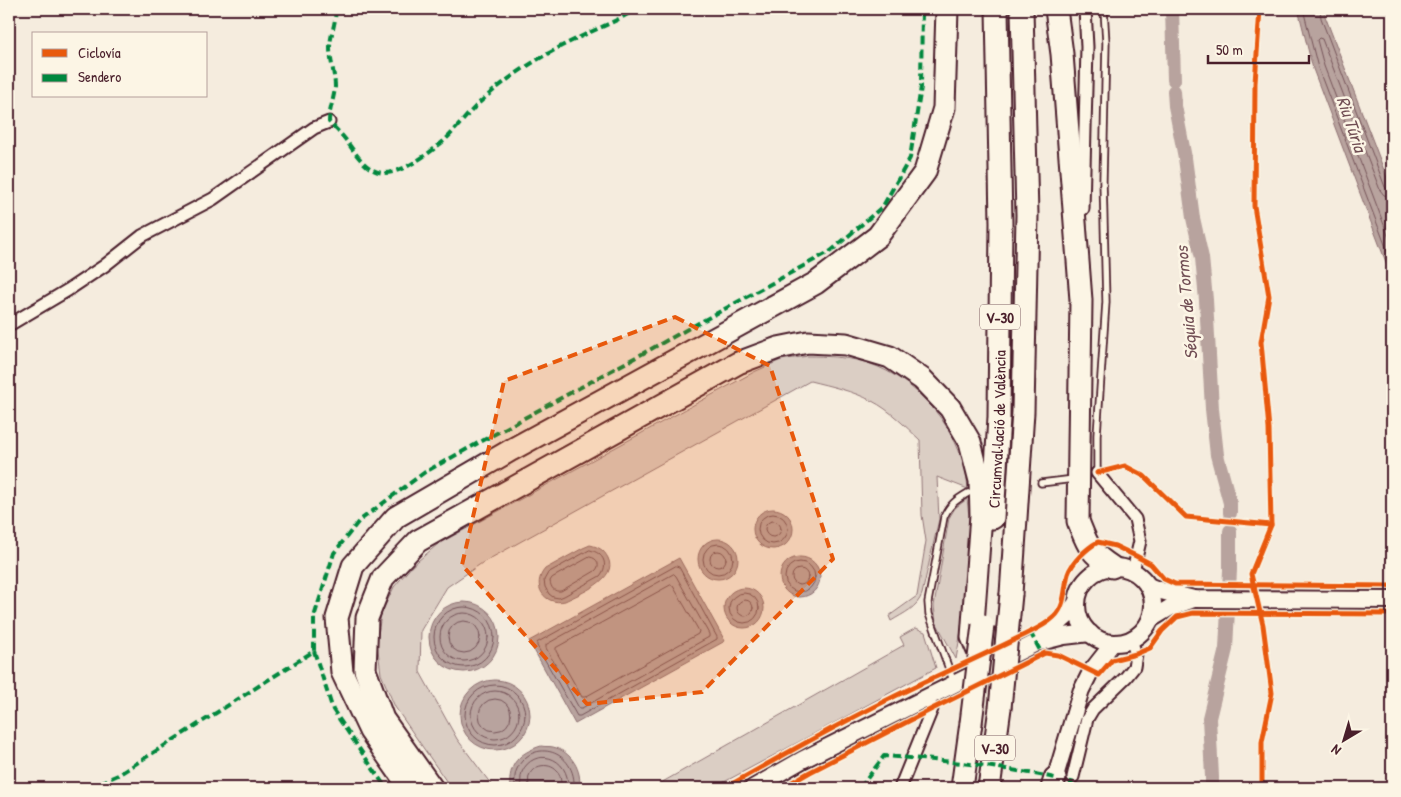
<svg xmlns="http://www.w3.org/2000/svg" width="1401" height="797" viewBox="0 0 1401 797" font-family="'Patrick Hand',sans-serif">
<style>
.green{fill:#dbcec4;stroke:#927678}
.water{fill:#b8a39e;stroke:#8c6e70}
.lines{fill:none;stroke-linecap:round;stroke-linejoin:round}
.shore{stroke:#765459;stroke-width:1}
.canal{stroke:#b8a39e;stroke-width:14}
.service-casing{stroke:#4a1f2b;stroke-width:9}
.minor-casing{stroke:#4a1f2b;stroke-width:15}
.tertiary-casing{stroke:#4a1f2b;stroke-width:19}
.secondary-casing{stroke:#4a1f2b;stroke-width:20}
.motorway-casing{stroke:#4a1f2b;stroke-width:25}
.service{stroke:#fcf5e5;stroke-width:5.5}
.minor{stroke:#fcf5e5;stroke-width:11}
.tertiary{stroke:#fcf5e5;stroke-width:15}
.secondary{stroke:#fcf5e5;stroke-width:16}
.motorway{stroke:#fcf5e5;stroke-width:21}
.motorway-bridge-casing{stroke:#4a1f2b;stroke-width:25;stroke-linecap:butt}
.motorway-bridge{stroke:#fcf5e5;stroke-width:21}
.quiet{stroke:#00873e;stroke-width:4;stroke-dasharray:8 4;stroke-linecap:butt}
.cycleway-casing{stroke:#fcf5e5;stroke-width:8}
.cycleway{stroke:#e8590c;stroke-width:5}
.marked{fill:#e8590c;fill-opacity:0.2;stroke:#e8590c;stroke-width:4;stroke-dasharray:10 6;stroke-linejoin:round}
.labels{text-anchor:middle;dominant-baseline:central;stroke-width:5;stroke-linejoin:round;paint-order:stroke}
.shield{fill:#fcf5e5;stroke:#7f5f63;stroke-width:1}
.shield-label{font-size:15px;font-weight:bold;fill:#4a1f2b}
.street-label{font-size:16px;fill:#4a1f2b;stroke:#fcf5e5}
.water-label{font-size:18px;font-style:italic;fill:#704d53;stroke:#fcf5e5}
</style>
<rect width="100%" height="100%" fill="#f5ecde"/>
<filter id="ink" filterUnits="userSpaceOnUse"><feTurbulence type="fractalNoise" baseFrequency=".02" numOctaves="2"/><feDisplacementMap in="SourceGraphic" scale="10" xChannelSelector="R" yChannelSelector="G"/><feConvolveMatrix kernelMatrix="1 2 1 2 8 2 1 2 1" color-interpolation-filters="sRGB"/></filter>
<g filter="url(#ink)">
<!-- green -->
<g class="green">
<path d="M808,356c18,0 35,1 53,5 46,12 86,53 101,98 4,9 5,20 6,30l-31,-12 2,42 -17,75c-5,14 -18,19 -31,27l-2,-5 28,-20 9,-55 -4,-26 -2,-75c-15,-14 -30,-30 -48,-39 -19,-10 -42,-15 -62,-20l-328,182 -35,24 -26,43 -1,42 37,67 37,49h-43l-56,-81 -14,-33 -4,-32 4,-28 13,-27 18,-21 26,-22 316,-172 27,-12z"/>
<path d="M967,499l3,26 -8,100 -6,34 -20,-37 -2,-16 15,-88 6,-10z"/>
<path d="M916,628l9,4 11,36 -223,120h-61l252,-143 -4,-8z"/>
</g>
<!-- water -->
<g class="water">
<path d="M1298,9h27v7l67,175v87l-79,-209z"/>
<circle cx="773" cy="529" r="20"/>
<circle cx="718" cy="559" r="20"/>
<path d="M590,545c9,2 14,5 18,13 11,21 -29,36 -43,43 -21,5 -34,-16 -20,-32l38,-21z"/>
<circle cx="800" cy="577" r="20"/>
<path d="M679,558l46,83 -150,83 -46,-83z"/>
<circle cx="744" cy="608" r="20"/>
<circle cx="464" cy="637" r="35"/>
<circle cx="495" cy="715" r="35"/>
<path d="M541,746c4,1 8,0 12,1 18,4 30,24 26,41h-69c-2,-24 9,-35 31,-42z"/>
</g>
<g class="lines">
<!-- shore -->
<g class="shore">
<path d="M1303,9l15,59 74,195"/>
<path d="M1320,9l1,9 64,169 3,3 4,1"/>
<path d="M1392,197l-8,-2 -4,-5 -58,-151 -3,-1 -2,2 7,26 68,180"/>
<circle cx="773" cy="529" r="15"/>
<circle cx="773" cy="529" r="8"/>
<circle cx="718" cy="559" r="15"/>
<path d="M590,550c14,3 19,15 10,26l-36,20 -5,2 -6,-1 -4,-3 -4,-7 -1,-7 4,-7z"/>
<circle cx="718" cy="559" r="8"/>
<path d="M590,557c8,1 11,9 5,14l-34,20c-7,1 -10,-3 -11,-10l2,-3z"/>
<circle cx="800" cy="577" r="15"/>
<path d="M676,566l3,1 38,70v2l-137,77h-3l-40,-70v-3z"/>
<circle cx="800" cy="577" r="8"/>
<path d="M674,574l2,2 33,58v3l-127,71h-3l-33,-60v-3z"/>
<path d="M671,585l2,1 26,45 -1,3 -113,63h-3l-26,-46v-3z"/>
<circle cx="744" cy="608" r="15"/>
<circle cx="745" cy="608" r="8"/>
<circle cx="464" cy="637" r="30"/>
<circle cx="464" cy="637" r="24"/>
<circle cx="464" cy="637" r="16"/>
<circle cx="495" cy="715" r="30"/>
<circle cx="495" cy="715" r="24"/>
<circle cx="495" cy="715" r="16"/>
<path d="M515,788c0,-6 -1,-13 2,-19 15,-32 60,-19 57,19"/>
<path d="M521,788c0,-5 -1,-10 1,-16 11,-25 48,-17 46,16"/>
<path d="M529,788c0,-4 -1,-8 0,-12 5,-14 26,-14 31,0 1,4 1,8 1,12"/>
</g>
<!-- canal -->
<g class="canal">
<path d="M1172,9l2,71"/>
<path d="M1174,91l1,15 10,52 8,60 9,40 4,42 6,109 5,46 13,48v10"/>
<path d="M1212,788v-11l-3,-59 17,-69 4,-79v-39"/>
</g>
<defs>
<g id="service">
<path d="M1097,473v-38l9,-133 -3,-121 3,-138 -2,-34"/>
<path d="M1041,483l33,-4"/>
<path d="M954,683l-25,-69 -1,-12 16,-85c6,-13 12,-17 24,-24"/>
</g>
<g id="minor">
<path d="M1083,209l4,-162 -2,-38"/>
<path d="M9,325l59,-35 36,-24 38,-30 71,-37 101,-71 15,-6"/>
<path d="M1097,473l38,46 5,22 -7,30"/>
<path d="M1073,777l14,-58 6,-10 33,-32 8,-10 2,-13 -5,-14"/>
<path d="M900,788l32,-79 -4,-13"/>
</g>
<path id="tertiary" d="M1055,778l26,-87 10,-20 22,-28"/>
<g id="secondary">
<circle cx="1115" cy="605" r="38"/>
<path d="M1148,586l13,5 33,8 198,1"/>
<path d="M1151,619l20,-12 23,-8"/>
<path d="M1039,641l28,-25 10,-14"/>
<path d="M753,788l49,-28 234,-117 28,-7 26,-3"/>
</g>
<g id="motorway">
<path d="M1056,9l6,45 19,246 -3,221c10,25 11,31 34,46"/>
<path id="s1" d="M993,518l6,-101 2,-194 -4,-214"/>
<path d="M1011,594l12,-182 4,-197 -5,-206"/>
<path d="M410,788l-40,-57 -28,-59 -5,-54 16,-52 43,-49 115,-67 305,-167 62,-47 47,-64 19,-64 3,-99"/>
<path d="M432,788l-49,-69 -18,-49 2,-52 16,-40 35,-37 320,-178 40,-15 30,-6 38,2 44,13 32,22 28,29 20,34 10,39 1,34 -9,122 5,12"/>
<path d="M962,788l9,-65"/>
<path d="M989,788l11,-80"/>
<path d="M1052,788l3,-10"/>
</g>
</defs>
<!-- service casing -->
<use href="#service" class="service-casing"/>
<!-- minor casing -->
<use href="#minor" class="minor-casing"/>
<!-- tertiary casing -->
<use href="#tertiary" class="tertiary-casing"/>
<!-- secondary casing -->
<use href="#secondary" class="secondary-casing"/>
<!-- motorway casing -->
<use href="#motorway" class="motorway-casing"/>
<!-- service -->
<use href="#service" class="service"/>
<!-- minor -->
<use href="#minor" class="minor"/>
<!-- tertiary -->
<use href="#tertiary" class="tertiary"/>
<!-- secondary -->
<use href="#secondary" class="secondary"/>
<!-- motorway -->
<use href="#motorway" class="motorway"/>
<defs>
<g id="motorway-bridge">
<path d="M1000,708l11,-114"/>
<path d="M971,723l12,-98"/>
</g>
</defs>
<!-- motorway-bridge casing -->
<use href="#motorway-bridge" class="motorway-bridge-casing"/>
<!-- motorway-bridge -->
<use href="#motorway-bridge" class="motorway-bridge"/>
<!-- quiet -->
<g class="quiet">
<path d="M335,9c2,13 -5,25 -5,39 0,13 5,26 5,39 -1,12 -6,23 -6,35 5,5 11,11 16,17 10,13 20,32 38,34 20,1 49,-22 63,-34 11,-11 20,-23 31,-34 30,-28 65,-50 101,-67 20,-10 40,-17 58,-29"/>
<path d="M1030,632l12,22"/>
<path d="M314,651l19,59 53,78"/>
<path d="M89,788l29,-13 196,-124v-34l20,-64 25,-32 66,-49 406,-221 52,-45 27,-48 11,-71 1,-78"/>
<path d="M860,788l24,-32c57,4 114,10 171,22"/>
<path d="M1070,788l3,-11"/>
</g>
<defs>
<g id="cycleway">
<path d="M1260,9l-5,74 -1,123 15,90 -8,46 8,87 2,96 -20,49 12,51 9,68 -10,49v46"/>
<path d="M1097,473l28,-7 19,10 42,41 85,8"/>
<path d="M725,788c68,-39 136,-77 208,-110 28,-13 57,-26 85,-40 12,-6 27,-12 36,-21 12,-11 10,-29 14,-43 4,-12 19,-26 30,-32l17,4 21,10 15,8 13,15 11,5 217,2"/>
<path d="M782,788l28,-16 122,-63 113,-56 13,2 41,20 13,-15 24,-6 14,-6 12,-17 15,-14 16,-4 199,1"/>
</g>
</defs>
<!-- cycleway casing -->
<use href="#cycleway" class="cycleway-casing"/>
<!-- cycleway -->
<use href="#cycleway" class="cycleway"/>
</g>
</g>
<!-- marked area -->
<path class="marked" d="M675,317l95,49 63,193 -131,133 -115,12 -125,-139 42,-184z"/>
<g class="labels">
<!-- shield labels -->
<g class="shield">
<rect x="980" y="304.5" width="40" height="25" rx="4"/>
<rect x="975" y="735.5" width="40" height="25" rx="4"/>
</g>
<g class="shield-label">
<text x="1000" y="317">V-30</text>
<text x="995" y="748">V-30</text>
</g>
<!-- street labels -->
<g class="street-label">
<text stroke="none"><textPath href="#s1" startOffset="89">Circumval·lació de València</textPath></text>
</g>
<!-- water labels -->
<g class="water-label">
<text transform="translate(1352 124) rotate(71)">Riu Túria</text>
<text transform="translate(1186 303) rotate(-95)">Séquia de Tormos</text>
</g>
</g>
<!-- margin -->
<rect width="1401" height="797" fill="none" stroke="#fcf5e5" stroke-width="30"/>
<rect x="15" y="15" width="1371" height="767" fill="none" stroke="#4a1f2b" stroke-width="2" filter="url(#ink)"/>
<!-- legend -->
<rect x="32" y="32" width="175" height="65" fill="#fcf5e5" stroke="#b59f9b"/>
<rect x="42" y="49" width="25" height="8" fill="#e8590c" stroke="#b59f9b"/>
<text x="78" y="58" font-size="15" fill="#4a1f2b">Ciclovía</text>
<rect x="42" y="74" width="25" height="8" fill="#00873e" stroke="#b59f9b"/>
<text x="78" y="82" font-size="15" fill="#4a1f2b">Sendero</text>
<!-- north arrow -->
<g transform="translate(1344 740) rotate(218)" stroke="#fcf5e5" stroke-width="4" paint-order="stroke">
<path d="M0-4L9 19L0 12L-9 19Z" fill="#4a1f2b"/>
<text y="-8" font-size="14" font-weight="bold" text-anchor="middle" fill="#4a1f2b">N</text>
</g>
<!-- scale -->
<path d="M1208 55v8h101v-8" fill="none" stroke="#4a1f2b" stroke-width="2.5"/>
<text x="1216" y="55" font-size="15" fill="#4a1f2b" stroke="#fcf5e5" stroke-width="4" paint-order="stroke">50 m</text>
</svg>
